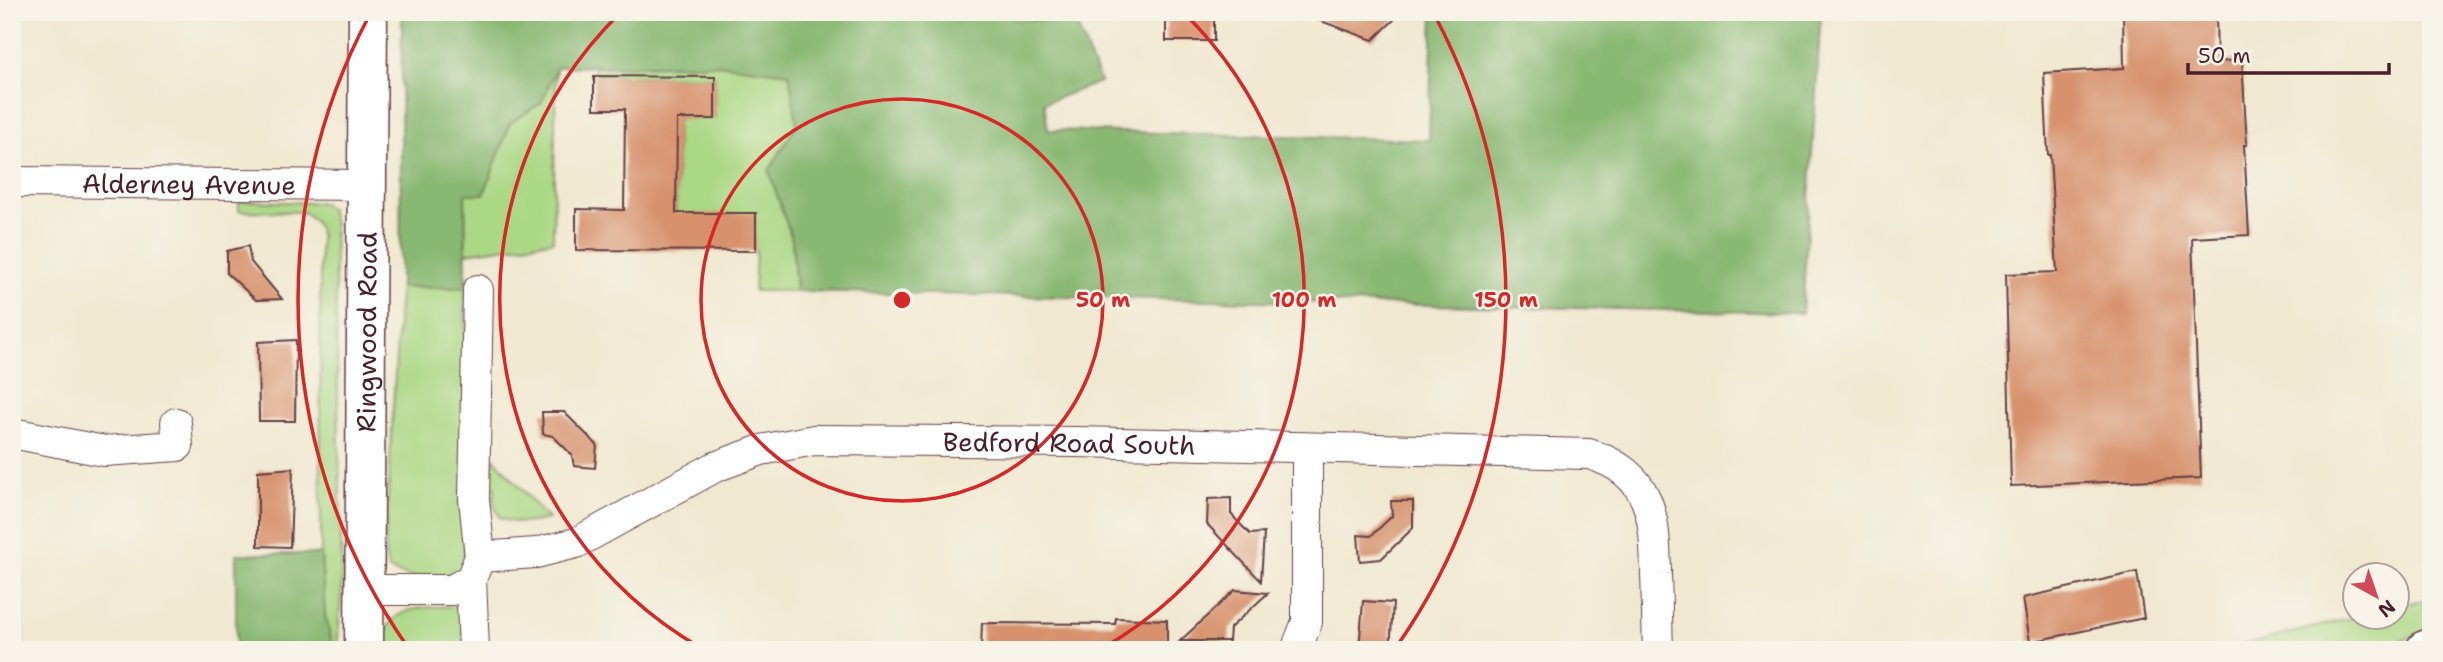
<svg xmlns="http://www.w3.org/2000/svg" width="2443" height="662" viewBox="0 0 2443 662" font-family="'Shantell Sans',sans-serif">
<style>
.green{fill:#abd885;stroke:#7a7c58;stroke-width:2}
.forest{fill:#88b872;stroke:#696c4e;stroke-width:2}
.building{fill:#d7926d}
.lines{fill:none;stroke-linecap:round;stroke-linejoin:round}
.minor-casing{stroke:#633d44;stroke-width:32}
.secondary-casing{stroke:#633d44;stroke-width:41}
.trunk-casing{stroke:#633d44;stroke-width:41}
.minor{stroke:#fff;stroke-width:30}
.secondary{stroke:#fff;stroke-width:38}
.trunk{stroke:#fff;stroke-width:38}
.ring{fill:none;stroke:#d62828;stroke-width:3.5}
.labels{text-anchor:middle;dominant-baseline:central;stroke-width:5;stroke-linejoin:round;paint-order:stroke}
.street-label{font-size:26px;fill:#4a1f2b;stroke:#f7f3e8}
.centre{fill:#d62828;stroke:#f7f3e8;stroke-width:3.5}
.ring-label{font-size:21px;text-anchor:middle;font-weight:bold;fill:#d62828;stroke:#f7f3e8;stroke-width:5;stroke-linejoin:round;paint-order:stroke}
</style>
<rect width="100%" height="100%" fill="#f7f3e8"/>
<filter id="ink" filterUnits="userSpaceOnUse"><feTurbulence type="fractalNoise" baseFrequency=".0143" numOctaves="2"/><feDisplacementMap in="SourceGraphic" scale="14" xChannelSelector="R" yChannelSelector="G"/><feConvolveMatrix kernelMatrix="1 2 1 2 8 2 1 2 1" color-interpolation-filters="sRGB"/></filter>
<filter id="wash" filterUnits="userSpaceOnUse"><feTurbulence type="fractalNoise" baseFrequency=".00686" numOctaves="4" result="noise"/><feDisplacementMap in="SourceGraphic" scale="28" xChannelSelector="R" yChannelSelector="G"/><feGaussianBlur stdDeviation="1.57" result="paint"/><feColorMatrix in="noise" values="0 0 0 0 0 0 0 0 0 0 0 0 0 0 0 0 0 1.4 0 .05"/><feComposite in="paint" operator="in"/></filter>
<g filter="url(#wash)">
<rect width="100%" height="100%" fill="#f0e8d0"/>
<!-- green -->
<g class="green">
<path d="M717,64l72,8 8,52 -28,47 23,68 4,52h-42l2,-40 -80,-38 1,-94 38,-1v-41l-121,-1v-9z"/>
<path d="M556,67l-3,174 -87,12 -1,-60 19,1 26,-71 31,-20z"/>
<path d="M239,201l84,2 7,6 4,15 8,357 -5,69h-3l-9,-35 -4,-61 -1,-322 -6,-12 -11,-8 -64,-1z"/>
<path d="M400,287l66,1 -2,280c-26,14 -49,13 -76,1l-3,-19z"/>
<path d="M494,458l54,61c-19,4 -30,6 -48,-1l-7,-15 2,-15 -6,-2z"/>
<path d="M2431,598v33l-57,17 -8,2h-144l134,-33 42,-1v-10z"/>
<path d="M456,606l8,7v37h-81c0,-46 38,-42 73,-44z"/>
</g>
<!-- forest -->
<g class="forest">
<path d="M402,12h606l6,7 62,4 24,59 -56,21 4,27 381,10 4,-128h388l-19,301 -1006,-22 -4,-52 -23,-68 28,-47 -8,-51 -72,-9 -160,3 -16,36 -31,20 -26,71h-19l1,94 -66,-1z"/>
<path d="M236,554h85l4,61 9,35h-98z"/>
</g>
<g id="blocks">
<!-- building -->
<g class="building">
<rect x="1166" y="12" width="48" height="29"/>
<path d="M1305,12h97l-29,28 -69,-25z"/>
<path d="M2123,12h93l1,50 25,-2 5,85h-3l5,90 -57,3 9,240 -190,8 -5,-212 51,-2 -7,-117h-2l-4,-82 80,-5z"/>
<path d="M594,76l121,1v42h-38l-1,94h80v38l-180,-1v-41l48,1 1,-101h-31z"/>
<path d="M248,246l3,16 31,37 -26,1 -29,-27v-22z"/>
<path d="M296,340l-1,81h-36l-1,-79z"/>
<path d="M542,412h22l33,33 -2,23 -21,-2 -2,-11 -19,-19 -10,-2z"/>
<path d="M293,468l-3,79 -32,-1v-75z"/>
<path d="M1231,498v16l9,10 10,10 14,-1 -3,48 -54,-57 1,-25z"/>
<path d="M1391,501h22v27l-32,31 -21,2 -2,-26 13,1 21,-20z"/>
<path d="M2137,572l7,46 -114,24 -7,-44z"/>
<path d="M1235,590l33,3 -38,35 -1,13h-49z"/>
<path d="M1363,601l30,2 -3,47h-31z"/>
<path d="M1116,618l51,2v30h-186l1,-27 133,1z"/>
</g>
</g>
</g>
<g filter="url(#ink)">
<use href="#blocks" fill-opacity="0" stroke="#633d44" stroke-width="2"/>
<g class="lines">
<defs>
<g id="minor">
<path id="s1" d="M12,182l354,3"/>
<path d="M478,290l-4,209 6,58"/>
<path d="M12,433l92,18 74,-5 -2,-23"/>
<path id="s2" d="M480,557l56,-4 40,-10 139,-76 46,-17 53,-10 262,2 513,12c63,19 66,62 67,120 1,25 1,50 2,76"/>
<path d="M471,579l3,71"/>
<path d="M365,590h87l19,-11 9,-22"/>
<path d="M1296,650l11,-28v-174"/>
</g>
<g id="secondary">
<path id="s3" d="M364,650l4,-638"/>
</g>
<path id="trunk" d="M2425,650l6,-2"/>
</defs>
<!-- minor casing -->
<use href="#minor" class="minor-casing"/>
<!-- secondary casing -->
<use href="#secondary" class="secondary-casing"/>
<!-- trunk casing -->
<use href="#trunk" class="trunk-casing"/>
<!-- minor -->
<use href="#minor" class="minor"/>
<!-- secondary -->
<use href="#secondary" class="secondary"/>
<!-- trunk -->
<use href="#trunk" class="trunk"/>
</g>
</g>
<!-- distance rings -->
<g class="ring">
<circle cx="902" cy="300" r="201"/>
<path d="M701 648A402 402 0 0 1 620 13M1184 13A402 402 0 0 1 1103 648"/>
<path d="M407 646A604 604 0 0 1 369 16M1435 16A604 604 0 0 1 1397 646"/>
</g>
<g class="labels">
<!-- street labels -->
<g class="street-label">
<text stroke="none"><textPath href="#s1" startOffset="177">Alderney Avenue</textPath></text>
<text stroke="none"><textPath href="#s3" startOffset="318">Ringwood Road</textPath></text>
<text stroke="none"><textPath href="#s2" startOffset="614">Bedford Road South</textPath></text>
</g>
</g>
<circle cx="902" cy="300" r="10" class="centre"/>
<g class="ring-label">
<text x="1103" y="307">50 m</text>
<text x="1304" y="307">100 m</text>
<text x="1506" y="307">150 m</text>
</g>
<!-- margin -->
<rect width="2443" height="662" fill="none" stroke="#f7f3e8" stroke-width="42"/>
<!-- north arrow -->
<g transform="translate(2376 596) rotate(140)"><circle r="33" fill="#f7f3e8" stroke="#b29e9c" stroke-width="2"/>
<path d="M0-5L12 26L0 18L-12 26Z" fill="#d1495b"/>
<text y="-10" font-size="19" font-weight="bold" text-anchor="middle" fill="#4a1f2b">N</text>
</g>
<!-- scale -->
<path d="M2188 63v10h201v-10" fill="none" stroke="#4a1f2b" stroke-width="3.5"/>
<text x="2198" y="63" font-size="21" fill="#4a1f2b" stroke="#f7f3e8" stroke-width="5" paint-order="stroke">50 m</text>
</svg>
